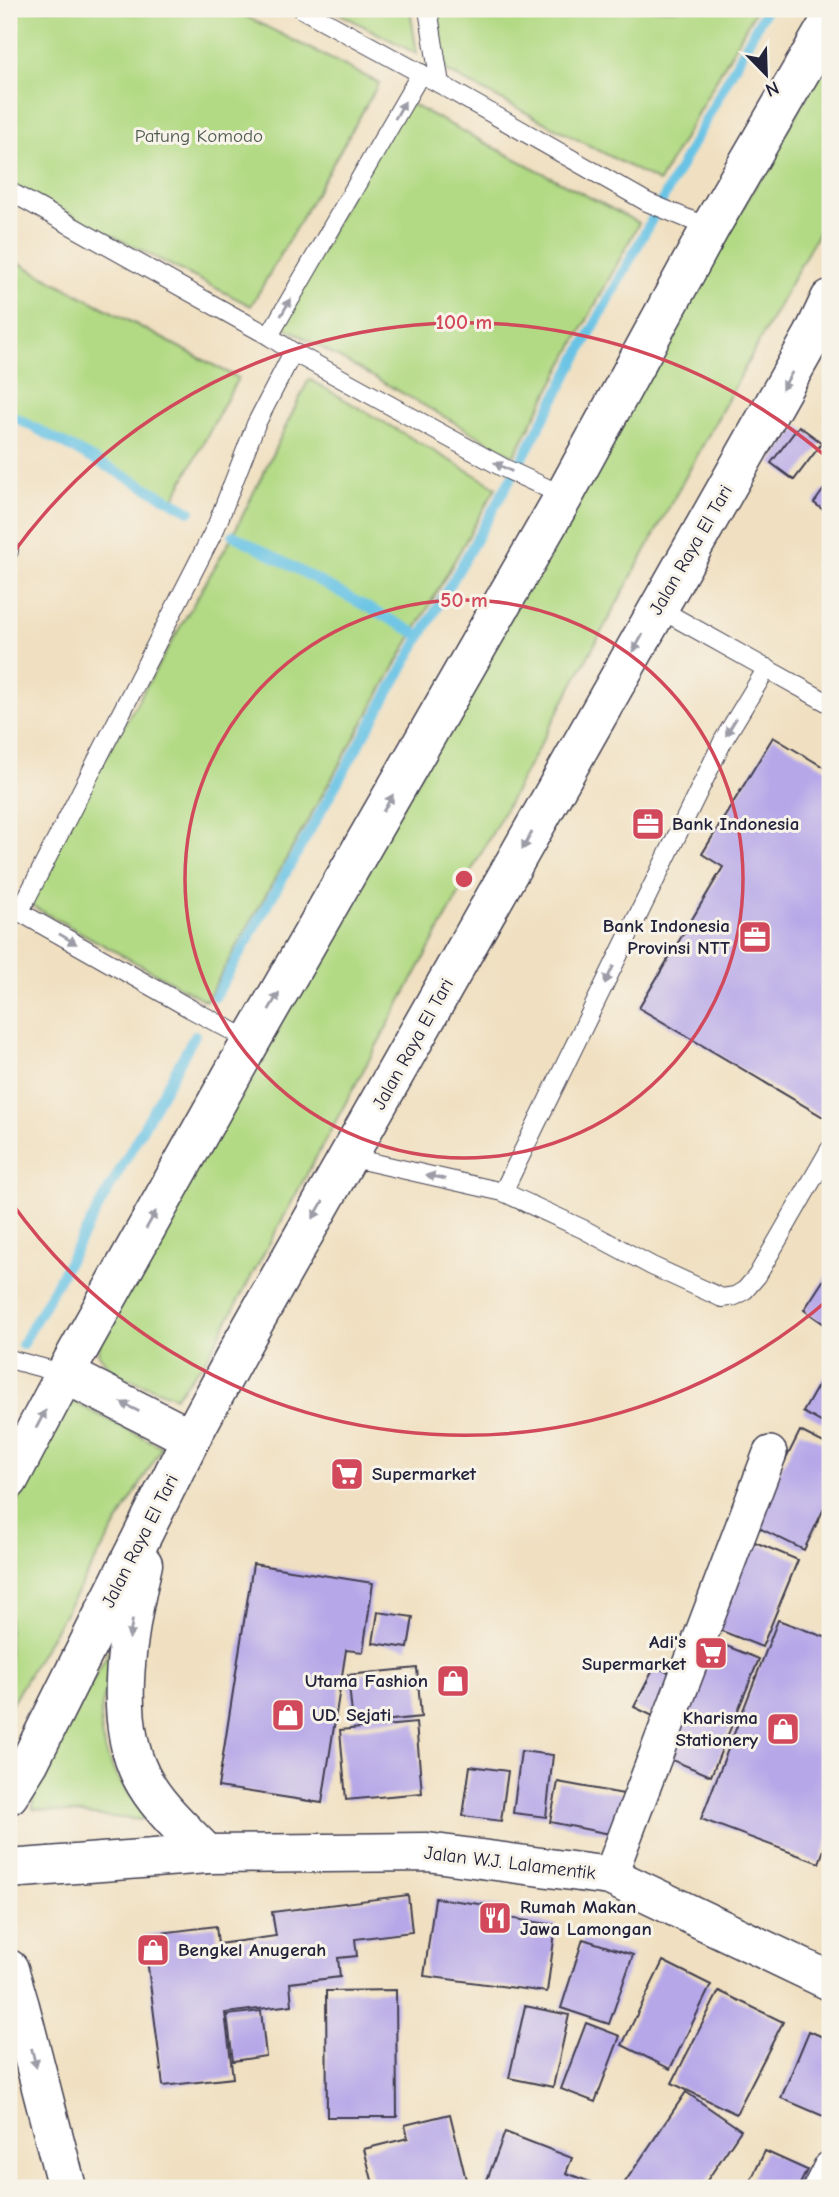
<svg xmlns="http://www.w3.org/2000/svg" width="839" height="2197" viewBox="0 0 839 2197" font-family="'Comic Neue',sans-serif">
<style>
.green{fill:#b2da84;stroke:#6a7e60;stroke-width:2}
.lines{fill:none;stroke-linecap:round;stroke-linejoin:round}
.stream{stroke:#67c3e5;stroke-width:10}
.building{fill:#b6a7e8}
.lane-casing{stroke:#413e4f;stroke-width:20}
.street-casing{stroke:#413e4f;stroke-width:36}
.primary-casing{stroke:#413e4f;stroke-width:41}
.lane{stroke:#fff;stroke-width:18}
.street{stroke:#fff;stroke-width:33}
.primary{stroke:#fff;stroke-width:38}
.oneway{fill:#9c9ca7}
.ring{fill:none;stroke:#d1495b;stroke-width:3.5}
.labels{text-anchor:middle;dominant-baseline:central;stroke-width:6;stroke-linejoin:round;paint-order:stroke}
.park-label{font-size:19px;fill:#4d5951;stroke:#f7f3e8}
.street-label{font-size:19px;fill:#22223b;stroke:#f7f3e8}
.poi-label{font-size:19px;font-weight:bold;fill:#22223b;stroke:#f7f3e8;text-anchor:start}
.centre{fill:#d1495b;stroke:#f7f3e8;stroke-width:3.5}
.ring-label{font-size:21px;text-anchor:middle;font-weight:bold;fill:#d1495b;stroke:#f7f3e8;stroke-width:6;stroke-linejoin:round;paint-order:stroke}
</style>
<rect width="100%" height="100%" fill="#f7f3e8"/>
<filter id="ink" filterUnits="userSpaceOnUse"><feTurbulence type="fractalNoise" baseFrequency=".0143" numOctaves="2"/><feDisplacementMap in="SourceGraphic" scale="14" xChannelSelector="R" yChannelSelector="G"/><feConvolveMatrix kernelMatrix="1 2 1 2 8 2 1 2 1" color-interpolation-filters="sRGB"/></filter>
<filter id="wash" filterUnits="userSpaceOnUse"><feTurbulence type="fractalNoise" baseFrequency=".00686" numOctaves="4" result="noise"/><feDisplacementMap in="SourceGraphic" scale="28" xChannelSelector="R" yChannelSelector="G"/><feGaussianBlur stdDeviation="1.57" result="paint"/><feColorMatrix in="noise" values="0 0 0 0 0 0 0 0 0 0 0 0 0 0 0 0 0 1.4 0 .05"/><feComposite in="paint" operator="in"/></filter>
<g filter="url(#wash)">
<rect width="100%" height="100%" fill="#f0e0c1"/>
<!-- green -->
<g class="green">
<path d="M9,9h222l148,74 -128,223 -242,-123z"/>
<path d="M331,9h79l7,45z"/>
<path d="M438,9h318l-97,173 -213,-111z"/>
<path d="M830,55v156l-623,1147 -32,39 -61,-24 -16,-20 4,-21z"/>
<path d="M399,98l240,125 -125,233 -231,-130z"/>
<path d="M9,258l229,120 -65,122 -164,-86z"/>
<path d="M309,379l187,108 -290,514 -183,-100 210,-366z"/>
<path d="M72,1401l90,46 -153,261v-189z"/>
<path d="M118,1635c-5,26 -14,53 -17,80 -3,35 18,73 45,95l-5,10 -108,-11v-19l5,-11z"/>
</g>
<g class="lines">
<!-- stream -->
<g class="stream">
<path d="M9,414l181,97"/>
<path d="M233,535l188,101"/>
<path d="M215,997l307,-538 244,-450"/>
<path d="M22,1345l173,-310"/>
</g>
</g>
<g id="blocks">
<!-- building -->
<g class="building">
<path d="M799,426l23,17 -28,37 -23,-17z"/>
<path d="M824,489l6,4v22l-16,-12z"/>
<path d="M773,737l57,34 -2,19 2,1v330l-191,-113 84,-141 -21,-13z"/>
<path d="M830,1270v58l-26,-18z"/>
<path d="M827,1370l3,2v55l-27,-15z"/>
<path d="M800,1431l30,15v50l-26,54 -51,-25z"/>
<path d="M750,1540l48,20 -36,87 -48,-19z"/>
<path d="M253,1564l120,19 -10,69 -17,-2 -24,153 -104,-16z"/>
<path d="M378,1612l35,5 -5,31 -35,-5z"/>
<path d="M778,1620l52,19v194l-11,30 -118,-44z"/>
<path d="M709,1639l50,20 -48,117 -49,-20z"/>
<path d="M655,1666l22,11 -20,41 -23,-11z"/>
<path d="M417,1668l4,49 -68,7 -5,-49z"/>
<path d="M416,1723l6,70 -76,7 -6,-70z"/>
<path d="M521,1751l32,4 -7,62 -33,-4z"/>
<path d="M470,1766l38,5 -7,50 -38,-5z"/>
<path d="M558,1782l71,13 -9,41 -70,-14z"/>
<path d="M408,1895l4,37 -57,7 2,17 -19,2 2,19 -50,6 2,22 -67,8 8,65 -70,8 -19,-151 72,-9 2,18 58,-8 -4,-24z"/>
<path d="M435,1898l67,9 -1,10 55,8 -9,67 -123,-16z"/>
<path d="M583,1939l50,16 -24,69 -48,-16z"/>
<path d="M663,1961l48,24 -41,84 -48,-24z"/>
<path d="M396,1990l1,127h-70l-1,-126z"/>
<path d="M719,1991l64,31 -47,92 -64,-31z"/>
<path d="M525,2006l44,9 -16,72 -44,-9z"/>
<path d="M261,2011l5,45 -33,5 -6,-46z"/>
<path d="M586,2023l34,13 -25,66 -34,-13z"/>
<path d="M809,2031l21,9v79l-49,-21z"/>
<path d="M686,2092l55,38 -39,58h-81z"/>
<path d="M450,2114l18,74h-94l-10,-39 44,-11 -3,-13z"/>
<path d="M505,2132l67,26 -6,15 27,10 -2,5h-107z"/>
<path d="M765,2151l42,19 -9,18h-51z"/>
</g>
</g>
</g>
<g filter="url(#ink)">
<use href="#blocks" fill-opacity="0" stroke="#413e4f" stroke-width="2"/>
<g class="lines">
<defs>
<g id="lane">
<path d="M302,9l138,75 207,118 63,26"/>
<path d="M428,9l12,75"/>
<path d="M421,73l-152,263 24,16 211,116 60,28"/>
<path d="M9,191l260,145"/>
<path d="M9,547v4"/>
<path d="M658,608l172,96"/>
<path d="M9,906l182,103 60,32"/>
<path d="M20,911l196,-384 40,-103 37,-72"/>
<path d="M348,1157l155,35 80,37 69,37 70,32 13,-2 10,-6 12,-14 73,-127"/>
<path d="M503,1192l221,-453 43,-71"/>
<path d="M9,1359l56,15"/>
</g>
<g id="street">
<path d="M610,1876l160,-423"/>
<path d="M820,2188l10,-20"/>
</g>
<g id="primary">
<path d="M65,1374l126,64"/>
<path d="M9,1480l56,-106 186,-333 313,-545 146,-268 120,-207"/>
<path d="M143,1564c-14,61 -32,153 -2,212 15,30 43,54 66,78"/>
<path d="M9,1795l20,-32 162,-325 51,-94 571,-1009 17,-36"/>
<path d="M9,1869l198,-15 220,-2 183,24 220,105"/>
<path d="M9,1969l11,37 47,182"/>
</g>
</defs>
<!-- lane casing -->
<use href="#lane" class="lane-casing"/>
<!-- street casing -->
<use href="#street" class="street-casing"/>
<!-- primary casing -->
<use href="#primary" class="primary-casing"/>
<!-- lane -->
<use href="#lane" class="lane"/>
<!-- street -->
<use href="#street" class="street"/>
<!-- primary -->
<use href="#primary" class="primary"/>
</g>
<!-- one-way arrows -->
<defs><path id="oneway-solid" d="M-6-.8H1V-3.2L6.5 0L1 3.2V.8H-6Z" transform="scale(1.75)"/></defs>
<g class="oneway">
<use href="#oneway-solid" transform="translate(400 110) rotate(-60)"/>
<use href="#oneway-solid" transform="translate(286 307) rotate(-60)"/>
<use href="#oneway-solid" transform="translate(787 381) rotate(120)"/>
<use href="#oneway-solid" transform="translate(503 467) rotate(-153)"/>
<use href="#oneway-solid" transform="translate(638 643) rotate(119)"/>
<use href="#oneway-solid" transform="translate(731 727) rotate(121)"/>
<use href="#oneway-solid" transform="translate(388 803) rotate(-60)"/>
<use href="#oneway-solid" transform="translate(527 841) rotate(119)"/>
<use href="#oneway-solid" transform="translate(68 939) rotate(30)"/>
<use href="#oneway-solid" transform="translate(609 975) rotate(116)"/>
<use href="#oneway-solid" transform="translate(274 1001) rotate(-60)"/>
<use href="#oneway-solid" transform="translate(436 1177) rotate(-168)"/>
<use href="#oneway-solid" transform="translate(318 1210) rotate(120)"/>
<use href="#oneway-solid" transform="translate(151 1220) rotate(-61)"/>
<use href="#oneway-solid" transform="translate(130 1407) rotate(-153)"/>
<use href="#oneway-solid" transform="translate(41 1419) rotate(-62)"/>
<use href="#oneway-solid" transform="translate(131 1629) rotate(99)"/>
<use href="#oneway-solid" transform="translate(34 2058) rotate(76)"/>
</g>
</g>
<!-- distance rings -->
<g class="ring">
<circle cx="464" cy="879" r="279"/>
<path d="M829 1299A557 557 0 0 1 11 1202M11 556A557 557 0 0 1 829 459"/>
</g>
<!-- icons -->
<defs>
<symbol id="office-square" viewBox="-11 -11 22 22"><rect x="-9" y="-9" width="18" height="18" rx="4" fill="#d1495b" stroke="#f7f3e8"/><path d="M-6-3h4V-5.5h4V-3h4V5H-6ZM-1-4.5V-3h2v-1.5ZM-6 0V1H6V0Z" fill="#fff"/></symbol>
<symbol id="supermarket-square" viewBox="-11 -11 22 22"><rect x="-9" y="-9" width="18" height="18" rx="4" fill="#d1495b" stroke="#f7f3e8"/><path d="M-6-5.5h2.5l.6 2H6L4.5 2H-2.5L-4.4-4H-6ZM-1.5 3.2a1.3 1.3 0 1 0 .1 0ZM3 3.2a1.3 1.3 0 1 0 .1 0Z" fill="#fff"/></symbol>
<symbol id="shop-square" viewBox="-11 -11 22 22"><rect x="-9" y="-9" width="18" height="18" rx="4" fill="#d1495b" stroke="#f7f3e8"/><path d="M-5-2.5h2.3a2.7 3.5 0 0 1 5.4 0H5L5.5 6h-11ZM-1.5-2.5h3a1.5 2.3 0 0 0-3 0Z" fill="#fff"/></symbol>
<symbol id="restaurant-square" viewBox="-11 -11 22 22"><rect x="-9" y="-9" width="18" height="18" rx="4" fill="#d1495b" stroke="#f7f3e8"/><path d="M-5-6h1v4h1v-4h1v4h1v-4h1v5L-1.5 .5V6h-2V.5L-5-1ZM5-6V6H3V1.5H1.5Q1.5-4 5-6Z" fill="#fff"/></symbol>
</defs>
<g fill-rule="evenodd">
<use href="#office-square" x="629" y="805" width="38" height="38"/>
<use href="#office-square" x="736" y="918" width="38" height="38"/>
<use href="#supermarket-square" x="328" y="1455" width="38" height="38"/>
<use href="#supermarket-square" x="692" y="1634" width="38" height="38"/>
<use href="#shop-square" x="434" y="1662" width="38" height="38"/>
<use href="#shop-square" x="269" y="1696" width="38" height="38"/>
<use href="#shop-square" x="764" y="1710" width="38" height="38"/>
<use href="#restaurant-square" x="476" y="1899" width="38" height="38"/>
<use href="#shop-square" x="134" y="1931" width="38" height="38"/>
</g>
<g class="labels">
<!-- park labels -->
<g class="park-label">
<text x="199" y="136">Patung Komodo</text>
</g>
<!-- street labels -->
<g class="street-label">
<text transform="translate(691 550) rotate(-60)">Jalan Raya El Tari</text>
<text transform="translate(413 1044) rotate(-61)">Jalan Raya El Tari</text>
<text transform="translate(140 1541) rotate(-63)">Jalan Raya El Tari</text>
<text transform="translate(510 1863) rotate(7)">Jalan W.J. Lalamentik</text>
</g>
<!-- poi labels -->
<g class="poi-label">
<text x="672" y="824">Bank Indonesia</text>
<text x="730" y="926" text-anchor="end">Bank Indonesia<tspan x="730" dy="22">Provinsi NTT</tspan></text>
<text x="372" y="1474">Supermarket</text>
<text x="686" y="1642" text-anchor="end">Adi's<tspan x="686" dy="22">Supermarket</tspan></text>
<text x="428" y="1681" text-anchor="end">Utama Fashion</text>
<text x="312" y="1715">UD. Sejati</text>
<text x="758" y="1718" text-anchor="end">Kharisma<tspan x="758" dy="22">Stationery</tspan></text>
<text x="520" y="1907">Rumah Makan<tspan x="520" dy="22">Jawa Lamongan</tspan></text>
<text x="178" y="1950">Bengkel Anugerah</text>
</g>
</g>
<circle cx="464" cy="879" r="10" class="centre"/>
<g class="ring-label">
<text x="464" y="329">100 m</text>
<text x="464" y="607">50 m</text>
</g>
<!-- margin -->
<rect width="839" height="2197" fill="none" stroke="#f7f3e8" stroke-width="35"/>
<!-- north arrow -->
<g transform="translate(766 74) rotate(157)" stroke="#f7f3e8" stroke-width="5" paint-order="stroke">
<path d="M0-5L12 26L0 18L-12 26Z" fill="#22223b"/>
<text y="-10" font-size="19" font-weight="bold" text-anchor="middle" fill="#22223b">N</text>
</g>
</svg>
